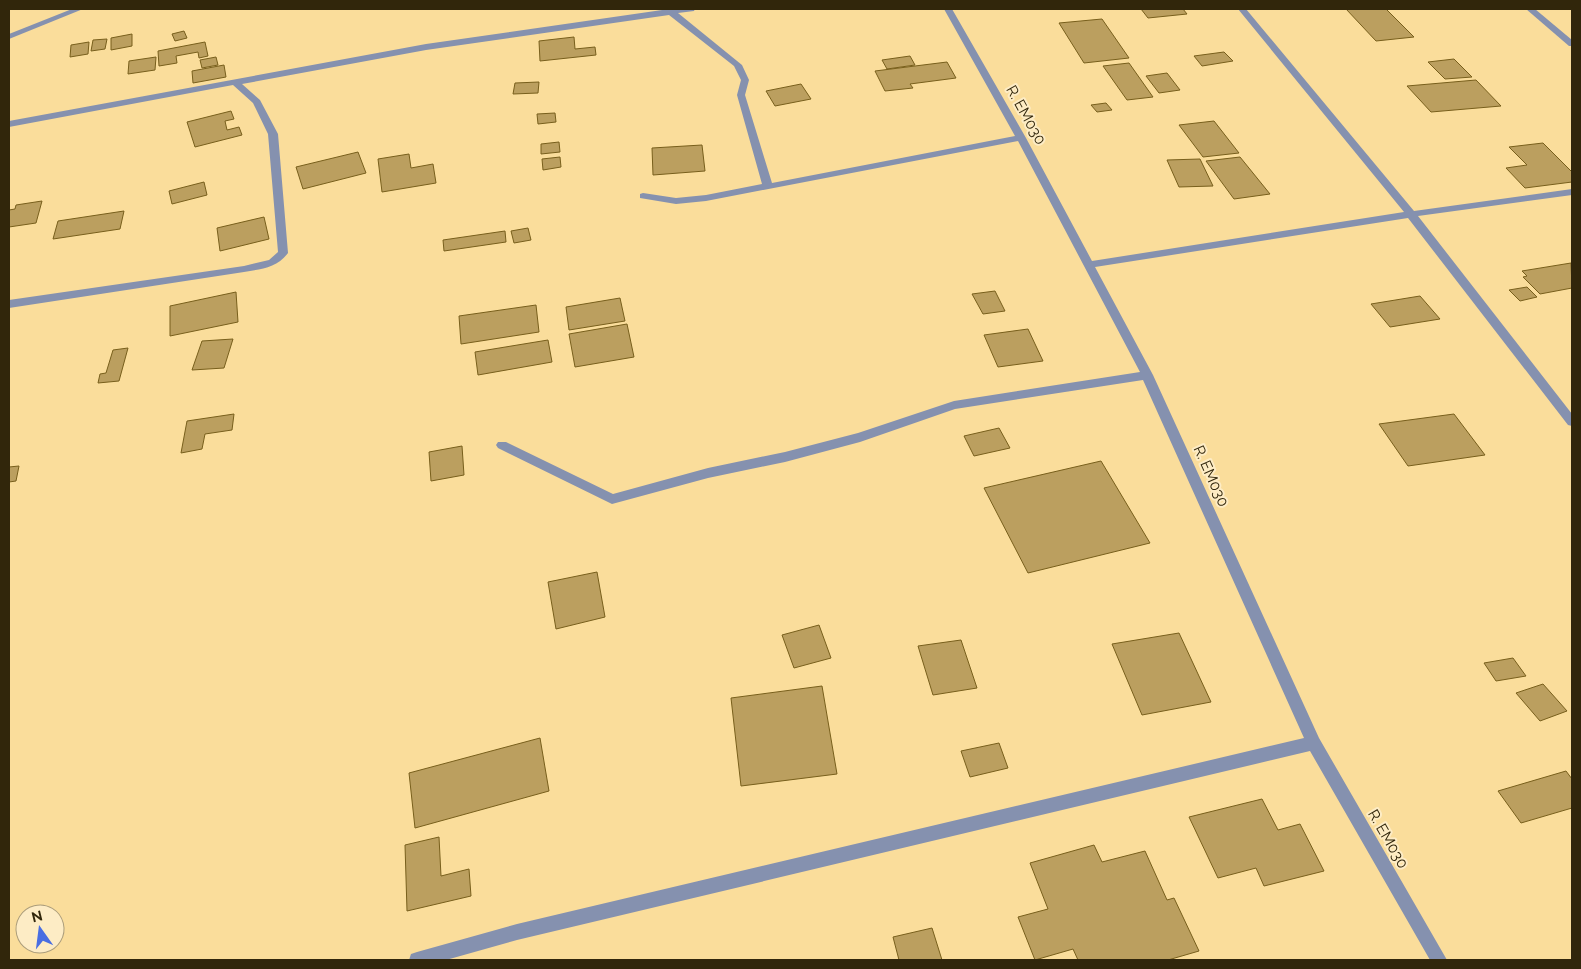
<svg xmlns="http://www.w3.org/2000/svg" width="1581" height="969" viewBox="0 0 1581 969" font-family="Raleway,sans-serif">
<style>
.building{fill:#bb9f5f;stroke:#785f1c}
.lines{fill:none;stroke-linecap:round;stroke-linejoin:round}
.minor{fill:#8591af;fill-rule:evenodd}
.labels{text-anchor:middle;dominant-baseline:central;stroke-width:4;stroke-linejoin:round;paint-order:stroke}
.street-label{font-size:15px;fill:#31260b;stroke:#fdecc5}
</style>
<rect width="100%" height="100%" fill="#fadd9b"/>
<!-- building -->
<g class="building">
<path d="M1141,9h42l4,5 -39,4z"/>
<path d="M1346,9h40l28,28 -38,4z"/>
<path d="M1102,19l27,39 -45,5 -25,-40z"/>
<path d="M184,31l3,7 -12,3 -3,-7z"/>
<path d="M132,34v12l-21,4v-12z"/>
<path d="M574,37l1,12 20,-2 1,8 -56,6 -1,-20z"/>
<path d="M107,39l-2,10 -14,2 2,-11z"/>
<path d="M89,42l-1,12 -18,3 1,-12z"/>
<path d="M205,42l3,14 -9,2 -1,-6 -22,4 1,7 -18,3 -1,-15z"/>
<path d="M1224,52l9,9 -31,5 -8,-10z"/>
<path d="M910,56l5,9 -28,4 -5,-9z"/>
<path d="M156,57l-1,13 -27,4 1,-13z"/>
<path d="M216,57l2,8 -16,3 -2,-8z"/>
<path d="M1454,59l18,18 -27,2 -17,-17z"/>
<path d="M947,62l9,16 -46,6 3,4 -28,3 -10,-20z"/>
<path d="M1129,63l24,34 -26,3 -24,-34z"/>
<path d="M224,65l2,12 -33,6 -1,-12z"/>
<path d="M1167,73l13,17 -21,3 -13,-17z"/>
<path d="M1476,80l25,26 -70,6 -24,-26z"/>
<path d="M539,82l-1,11 -25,1 2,-11z"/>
<path d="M801,84l10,15 -36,7 -9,-15z"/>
<path d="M1106,103l6,7 -15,2 -6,-7z"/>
<path d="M231,111l3,8 -9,2 2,9 12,-3 3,8 -47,12 -8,-25z"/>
<path d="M555,113l1,9 -18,2 -1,-10z"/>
<path d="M1214,121l25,32 -36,4 -24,-32z"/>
<path d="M559,142l1,10 -19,2v-10z"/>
<path d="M1543,143l29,29v10l-47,6 -19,-20 21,-3 -18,-18z"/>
<path d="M702,145l3,26 -52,4 -1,-27z"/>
<path d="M358,152l8,21 -63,16 -7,-22z"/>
<path d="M409,154l2,14 22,-4 3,19 -54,9 -4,-33z"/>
<path d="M560,157l1,10 -18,3 -1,-11z"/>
<path d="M1240,157l30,37 -36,5 -28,-38z"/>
<path d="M1200,159l13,27 -34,1 -12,-27z"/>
<path d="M204,182l3,13 -35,9 -3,-13z"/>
<path d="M42,201l-6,22 -27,4v-17l6,-1 1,-4z"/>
<path d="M124,211l-4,18 -67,10 5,-18z"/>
<path d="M264,217l5,22 -49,12 -3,-23z"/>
<path d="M528,228l3,12 -17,3 -3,-12z"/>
<path d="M505,231l1,11 -62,9 -1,-11z"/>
<path d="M1571,263l1,25 -32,6 -17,-17 4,-1 -5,-5z"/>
<path d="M1527,287l10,10 -17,4 -11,-11z"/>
<path d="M995,291l10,20 -22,3 -11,-20z"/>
<path d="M236,292l2,30 -68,14v-30z"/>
<path d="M1420,296l20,23 -50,8 -19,-23z"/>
<path d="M620,298l5,23 -56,9 -3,-23z"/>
<path d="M536,305l3,27 -78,12 -2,-28z"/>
<path d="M627,324l7,33 -59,10 -6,-33z"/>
<path d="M1028,329l15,32 -45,6 -14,-32z"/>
<path d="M233,339l-9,29 -32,2 10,-29z"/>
<path d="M548,340l4,22 -74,13 -3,-23z"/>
<path d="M128,348l-9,33 -21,2 2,-9 6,-1 7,-23z"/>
<path d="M234,414l-2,16 -27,4 -3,15 -21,4 6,-32z"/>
<path d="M1454,414l31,41 -77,11 -29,-42z"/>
<path d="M999,428l11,20 -36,8 -10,-20z"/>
<path d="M462,446l2,29 -33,6 -2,-29z"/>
<path d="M1101,461l49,82 -122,30 -44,-85z"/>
<path d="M19,466l-3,15 -7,1v-15z"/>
<path d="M597,572l8,45 -49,12 -8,-47z"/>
<path d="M819,625l12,33 -37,10 -12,-33z"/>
<path d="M1179,633l32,69 -69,13 -30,-71z"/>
<path d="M961,640l16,48 -44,7 -15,-49z"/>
<path d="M1513,658l13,18 -30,5 -12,-18z"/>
<path d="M1543,684l24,27 -27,10 -24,-28z"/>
<path d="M822,686l15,88 -96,12 -10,-88z"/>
<path d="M540,738l9,53 -134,37 -6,-55z"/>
<path d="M999,743l9,25 -38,9 -9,-26z"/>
<path d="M1566,771l6,8v29l-51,15 -23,-32z"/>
<path d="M1262,799l16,31 22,-6 24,47 -60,15 -8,-18 -38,10 -29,-61z"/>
<path d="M439,837l2,39 28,-7 2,27 -64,15 -2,-66z"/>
<path d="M1094,845l8,17 43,-11 22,49 7,-2 25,53 -31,9h-90l-5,-11 -38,11 -17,-43 30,-8 -18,-46z"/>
<path d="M932,928l10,32h-43l-6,-23z"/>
</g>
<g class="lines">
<!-- minor -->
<g class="minor">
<path d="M72,9h11l-74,30v-5z"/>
<path d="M669,9h26l-1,2 -16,2 64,52 7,15 -4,15 27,88 243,-47 -71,-127h8l74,129 66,123 312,-49 -166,-203h8l168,202 158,-22v6l-154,21 154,198v12l-4,-1 -160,-207 -313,49 58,108 166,363 128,222h-17l-120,-209 -793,189 -71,20h-37l2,-6 6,-2 100,-28 787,-186 -161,-358 -188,29 -95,33 -75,20 -77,16 -96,26 -114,-56 -2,-3 2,-3h8l107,52 95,-26 77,-16 73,-19 96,-32 186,-29 -122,-231 -312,60 -30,3 -36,-6v-4l3,-1 33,5 30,-3 56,-11 -25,-89 4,-15 -7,-14 -65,-51 -243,35 -184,34 18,16 18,34 10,119c-11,15 -27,16 -44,19l-235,36v-8l235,-34 25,-6 9,-8 -10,-118 -15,-31 -20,-18 -224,42v-6l417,-77z"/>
<path d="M1526,9h9l37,31v6h-3z"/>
</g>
</g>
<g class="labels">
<!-- street labels -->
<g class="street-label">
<text transform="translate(1026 115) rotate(61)">R. EM030</text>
<text transform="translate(1211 476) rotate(66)">R. EM030</text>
<text transform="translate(1388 839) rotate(60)">R. EM030</text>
</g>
</g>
<!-- border -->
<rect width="1581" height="969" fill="none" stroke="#31260b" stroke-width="20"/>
<!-- north arrow -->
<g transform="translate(40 929) rotate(346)"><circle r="24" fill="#fdecc5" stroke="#ab9d7b"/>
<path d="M0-4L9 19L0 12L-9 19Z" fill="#496ee2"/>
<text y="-8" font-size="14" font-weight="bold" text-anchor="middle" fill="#31260b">N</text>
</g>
</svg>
